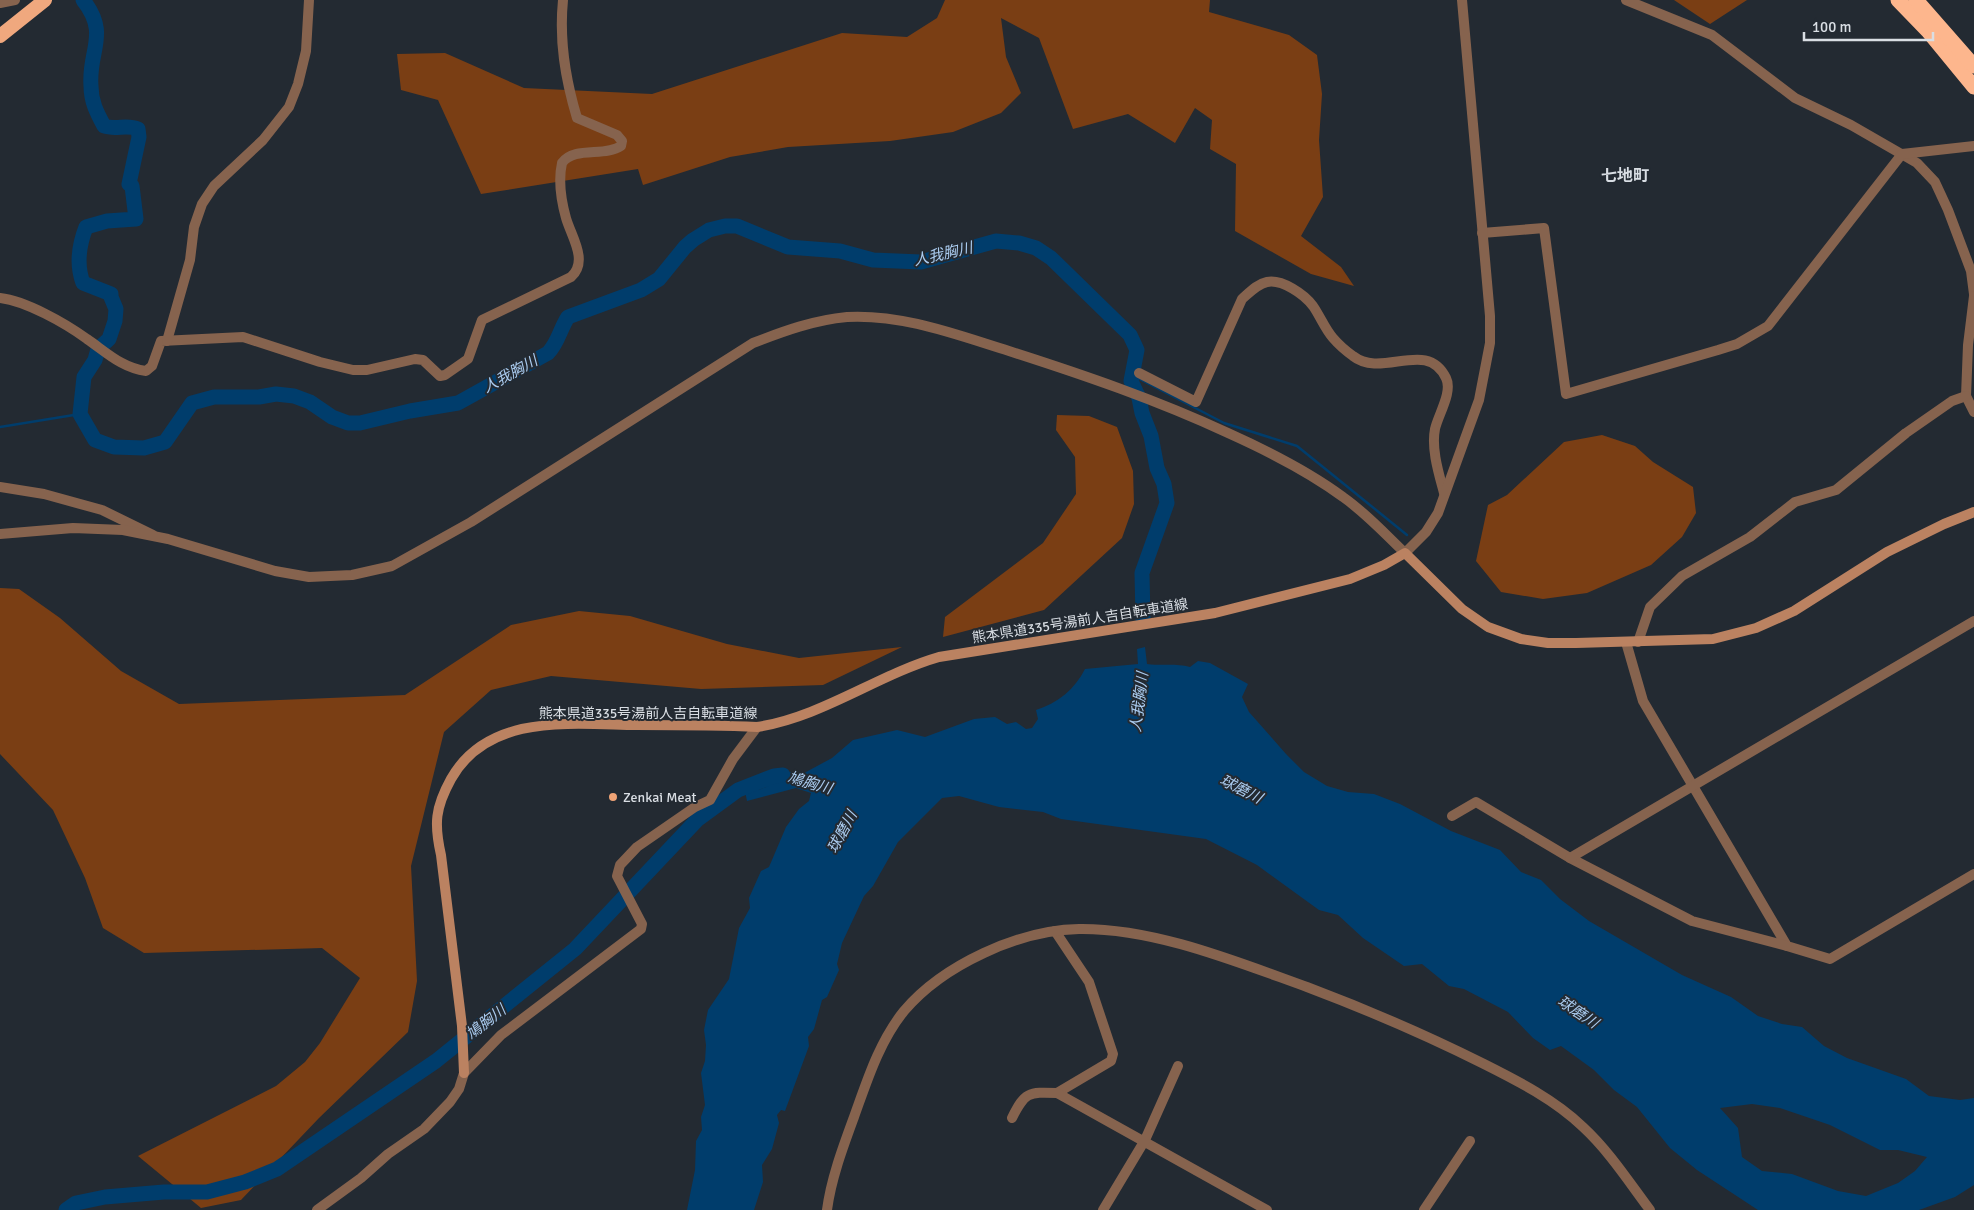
<svg xmlns="http://www.w3.org/2000/svg" width="1974" height="1210" viewBox="0 0 1974 1210" font-family="Signika,'Noto Sans JP',sans-serif">
<style>
.forest{fill:#7a3e14}
.water{fill:#003d6c;fill-rule:evenodd}
.lines{fill:none;stroke-linecap:round;stroke-linejoin:round}
.stream{stroke:#003d6c;stroke-width:2.5}
.river{stroke:#003d6c;stroke-width:15}
.minor{stroke:#86634e;stroke-width:10}
.tertiary{stroke:#86634e;stroke-width:10}
.secondary{stroke:#bb8261;stroke-width:10}
.trunk{stroke:#f0a87e;stroke-width:14}
.motorway{stroke:#fdb68d;stroke-width:15}
.poi-dot{fill:#efa376;stroke:#232a32;stroke-width:2}
.labels{text-anchor:middle;dominant-baseline:central;stroke-width:4;stroke-linejoin:round;paint-order:stroke}
.street-label{font-size:14px;fill:#d9dee4;stroke:#232a32}
.poi-label{font-size:14px;fill:#d9dee4;stroke:#232a32;text-anchor:start}
.water-label{font-size:15px;font-style:italic;fill:#abccf0;stroke:#232a32}
.quarter-label{font-size:16px;font-weight:bold;fill:#d9dee4;stroke:#232a32}
</style>
<rect width="100%" height="100%" fill="#232a32"/>
<!-- forest -->
<g class="forest">
<path d="M945,0h265l-1,12 80,23 28,20 5,39 -3,46 4,57 -22,39 40,31 13,19 -43,-12 -76,-43 1,-67 -26,-15 2,-29 -17,-12 -20,35 -47,-29 -55,15 -34,-91 -38,-20 5,39 15,36 -20,20 -48,19 -63,9 -102,6 -58,10 -87,28 -5,-16 -157,25 -43,-94 -37,-10 -4,-36 48,-1 79,35 128,6 190,-61 65,4 30,-19z"/>
<path d="M1674,0h73l-37,24z"/>
<path d="M1057,415l32,1 28,11 16,44 1,33 -12,34 -78,72 -101,27 2,-20 98,-74 33,-49 -1,-37 -19,-27z"/>
<path d="M1602,435l33,11 18,16 40,25 3,26 -14,24 -31,28 -64,28 -44,6 -42,-7 -25,-31 12,-56 19,-10 57,-53z"/>
<path d="M0,588l19,1 41,29 61,53 58,33 226,-9 106,-70 68,-14 51,5 97,28 72,14 103,-11 -79,38 -122,4 -150,-13 -60,14 -47,42 -33,134 6,115 -9,51 -89,86 -78,82 -40,8 -63,-52 138,-70 29,-24 15,-19 40,-65 -38,-30 -178,5 -41,-25 -18,-50 -32,-68 -53,-56z"/>
</g>
<!-- water -->
<path class="water" d="M1145,647l2,17c16,2 29,-1 43,3l8,-6 12,2 38,21 -6,13 7,15 37,42 18,18 23,14 21,6 26,2 26,10 51,27 49,19 21,22 20,8 19,19 29,22 93,54 49,22 27,19 24,8 20,3 22,19 23,12 59,21 23,17 31,4 14,-2v87l-19,12 -36,13h-161l-61,-40 -27,-22 -33,-41 -23,-17 -20,-20 -33,-24 -11,4 -17,-12 -25,-26 -44,-23 -15,-3 -27,-22 -18,2 -41,-28 -25,-23 -19,-5 -62,-45 -51,-26 -145,-20 -18,-7 -44,-5 -40,-11 -17,2 -44,44 -25,44 -9,10 -22,47 -5,21 2,6 -12,27 -5,3 -8,29 -6,8 1,9 -24,65 -4,-1 -4,5 2,8 -7,26 -10,16 1,17 -9,28h-67l8,-40 1,-29 6,-11 -1,-13 4,-12 -4,-32 4,-12 1,-16 -2,-15 4,-20 21,-31 10,-51 11,-20 -1,-10 12,-27 8,-4 17,-40 13,-18 10,-8 2,-8 -15,-5 -49,13 -4,-20 15,9 8,-3 -2,-9 26,-6h16l26,-14 21,-18 44,-10 28,7 49,-18 21,-2 12,7 9,-2 10,7 6,-1 6,-9 -2,-9c22,-7 39,-21 49,-41l53,-5 -1,-15zM1752,1104l28,4 50,17 50,25h18l29,7 -12,14 -17,12 -32,13 -28,-5 -46,-17 -30,-3 -20,-14 -4,-29 -18,-20z"/>
<g class="lines">
<!-- stream -->
<g class="stream">
<path d="M1132,375l92,48 73,23 110,89"/>
<path d="M0,427l80,-13"/>
</g>
<!-- river -->
<g class="river">
<path d="M83,0c27,34 5,51 8,86 0,16 6,27 13,40 12,4 23,-2 34,3l1,8 -10,47 3,2 4,33 -29,2 -21,6c-7,18 -10,37 -3,56l28,11v3l5,12 -1,12 -6,18 -11,10 -3,11 -11,17 -4,37 15,26 19,7 30,1 21,-6 27,-39 22,-6h45l17,-3 18,2 16,6 22,15 16,6h12l50,-12 48,-8 90,-50c10,-10 12,-24 20,-36l73,-27 18,-11 26,-32 8,-7 16,-10 16,-4h12l51,21 52,4 33,9 48,2 75,-21 23,2 17,5 15,10 79,77 7,15 -6,31 8,17 3,15 9,23 6,32 7,16 3,19 -25,70 1,46"/>
<path d="M66,1210l10,-7 29,-6 59,-5h43l38,-10 32,-13 159,-108 139,-112 122,-129 41,-30 36,-14 9,-1"/>
</g>
<!-- minor -->
<g class="minor">
<path d="M1626,0l86,35 83,63 56,27 66,38 18,19 13,28 23,61 3,23"/>
<path d="M0,3l15,-3"/>
<path d="M1482,233l62,-5 22,166 152,-44 19,-6 31,-18 134,-172 72,-8"/>
<path d="M1974,296l-6,49 -2,51 8,16"/>
<path d="M0,298c26,3 65,25 87,41 19,13 35,29 59,32l6,-5 9,-25 82,-4 77,25 33,8h14l48,-11 8,1 17,16 5,-1 23,-16 14,-39 89,-43c18,-16 0,-41 -5,-59 -5,-18 -8,-37 -4,-55 12,-17 43,-6 59,-17l1,-5 -5,-6 -40,-17c-12,-40 -18,-77 -14,-118"/>
<path d="M167,341l23,-81 4,-33 8,-23 12,-18 49,-46 26,-33 9,-23 8,-33 3,-51"/>
<path d="M1139,373l57,29 46,-103c7,-6 15,-15 25,-17 15,-3 37,12 46,24 7,10 12,23 20,32 6,7 13,13 20,18 29,23 74,-18 93,22 7,14 -8,37 -11,51 -4,20 4,45 9,64"/>
<path d="M0,487l44,7 58,16 51,25"/>
<path d="M1405,553l21,-21 12,-19 41,-113 11,-57v-27l-28,-316"/>
<path d="M1626,642l17,59 144,245 43,13 144,-85"/>
<path d="M1638,642l12,-35 32,-31 68,-39 45,-35 41,-12 70,-57 46,-32 14,-5"/>
<path d="M1452,816l24,-14 94,56 122,63 95,25"/>
<path d="M1570,858l404,-237"/>
<path d="M1055,931l34,51 24,72 -2,7 -54,32"/>
<path d="M1012,1118c13,-26 16,-26 45,-25l210,117"/>
<path d="M317,1210l44,-32 27,-24 36,-25 26,-27 9,-13 5,-16 37,-38 140,-106 1,-5 -25,-48 3,-11 17,-18 58,-40 15,-7 23,-41 24,-32"/>
<path d="M827,1210c4,-31 16,-63 27,-93 13,-36 25,-75 50,-106 39,-46 115,-81 175,-82 76,-1 158,33 228,58 61,23 119,48 177,77 34,17 71,36 99,63 26,24 46,55 67,83"/>
<path d="M1103,1210l42,-70 33,-74"/>
<path d="M1424,1210l46,-69"/>
</g>
<!-- tertiary -->
<path class="tertiary" d="M0,534l73,-6 50,2 45,9 107,32 34,6 43,-2 40,-9 79,-44 282,-179c31,-12 61,-23 94,-26 56,-3 110,18 162,34 75,24 148,49 219,82 40,18 80,38 115,64 23,16 42,37 62,56"/>
<!-- secondary -->
<path class="secondary" d="M464,1073l-2,-47 -21,-171c-7,-31 -6,-47 10,-76 37,-66 120,-55 185,-54 41,0 81,0 121,2 65,-10 120,-52 182,-70l276,-44 135,-34 34,-14 21,-12 57,56 26,18 33,12 27,4h28l137,-4 43,-11 38,-17 93,-59 57,-28 30,-12"/>
<!-- trunk -->
<path class="trunk" d="M0,36l45,-36"/>
<!-- motorway -->
<g class="motorway">
<path d="M1898,0l30,31 46,56"/>
<path d="M1916,0l58,66"/>
</g>
</g>
<!-- markers -->
<circle class="poi-dot" cx="613" cy="797" r="5"/>
<g class="labels">
<!-- street labels -->
<g class="street-label">
<text transform="translate(1080 621) rotate(-9)">熊本県道335号湯前人吉自転車道線</text>
<text x="648" y="713">熊本県道335号湯前人吉自転車道線</text>
</g>
<!-- poi labels -->
<g class="poi-label">
<text x="623" y="797">Zenkai Meat</text>
</g>
<!-- water labels -->
<g class="water-label">
<text transform="translate(943 254) rotate(-13)">人我胸川</text>
<text transform="translate(510 374) rotate(-29)">人我胸川</text>
<text transform="translate(1139 702) rotate(-83)">人我胸川</text>
<text transform="translate(810 783) rotate(16)">鳩胸川</text>
<text transform="translate(1241 789) rotate(27)">球磨川</text>
<text transform="translate(842 832) rotate(-62)">球磨川</text>
<text transform="translate(1578 1012) rotate(34)">球磨川</text>
<text transform="translate(486 1022) rotate(-38)">鳩胸川</text>
</g>
<!-- quarter labels -->
<g class="quarter-label">
<text x="1625" y="176">七地町</text>
</g>
</g>
<!-- scale -->
<path d="M1804 32v8h129v-8" fill="none" stroke="#d9dee4" stroke-width="2.5"/>
<text x="1812" y="32" font-size="15" fill="#d9dee4" stroke="#232a32" stroke-width="4" paint-order="stroke">100 m</text>
</svg>
